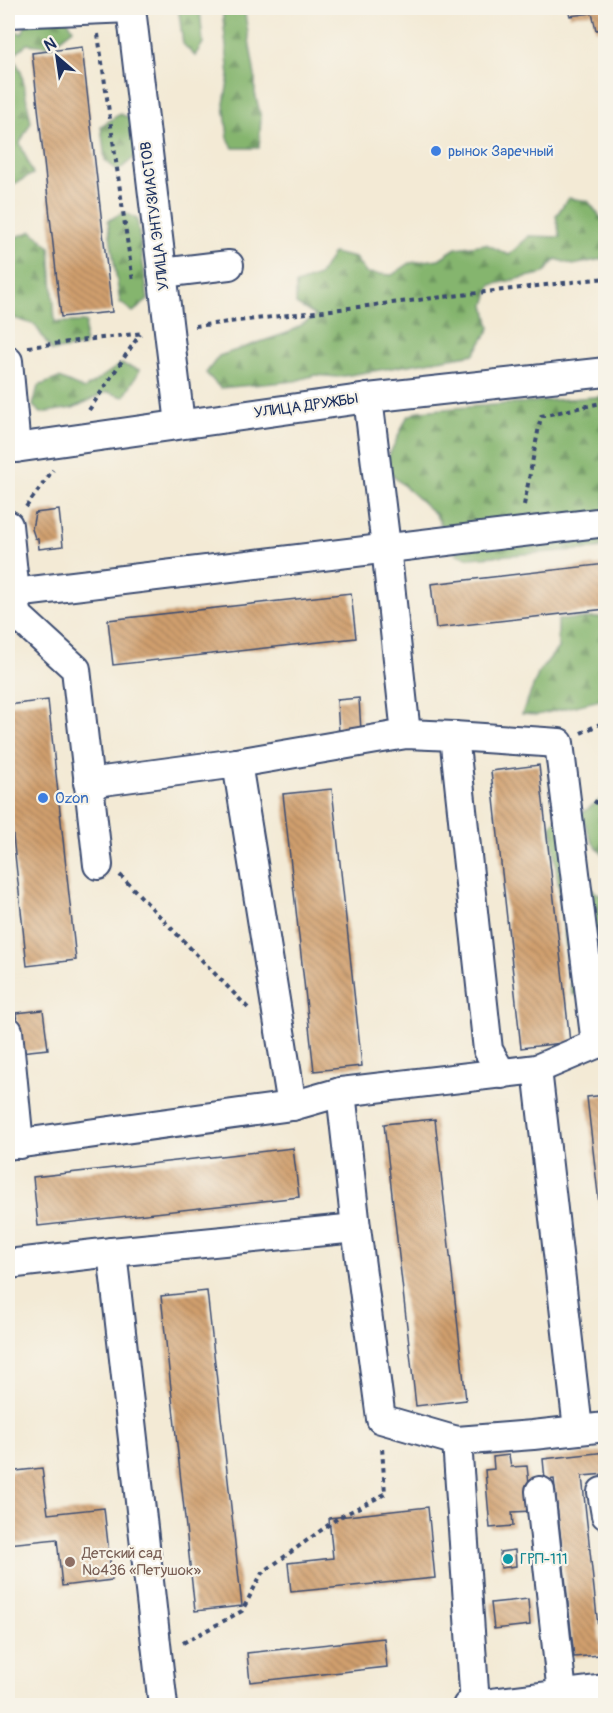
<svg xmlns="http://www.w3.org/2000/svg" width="613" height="1713" viewBox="0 0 613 1713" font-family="Pangolin,sans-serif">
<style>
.forest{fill:url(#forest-firs);stroke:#507266;stroke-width:1.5}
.building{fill:url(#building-back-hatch)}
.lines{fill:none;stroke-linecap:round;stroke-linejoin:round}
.minor-casing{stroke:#3b4b70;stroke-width:32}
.path{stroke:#3b4b70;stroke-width:4;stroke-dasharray:4.5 4.5;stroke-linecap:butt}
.minor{stroke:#fff;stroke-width:28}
.shop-dot{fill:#3f7fe0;stroke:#f7f3e8;stroke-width:2}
.culture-dot{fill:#0f9aa8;stroke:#f7f3e8;stroke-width:2}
.education-dot{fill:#8d6e63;stroke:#f7f3e8;stroke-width:2}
.labels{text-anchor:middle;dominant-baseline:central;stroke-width:4.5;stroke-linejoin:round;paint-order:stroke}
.shop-label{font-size:15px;fill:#366cbe;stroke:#f7f3e8;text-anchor:start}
.street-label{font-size:15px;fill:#1b2f5e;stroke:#f7f3e8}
.education-label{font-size:15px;fill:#785e54;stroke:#f7f3e8;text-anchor:start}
.culture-label{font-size:15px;fill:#0d838f;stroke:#f7f3e8;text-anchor:start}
</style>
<defs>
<pattern id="forest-firs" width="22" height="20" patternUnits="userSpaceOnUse" patternTransform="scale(1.5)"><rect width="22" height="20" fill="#85b56e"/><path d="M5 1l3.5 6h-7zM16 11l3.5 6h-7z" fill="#6c945e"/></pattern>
<pattern id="building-back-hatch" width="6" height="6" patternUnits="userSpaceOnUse" patternTransform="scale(1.5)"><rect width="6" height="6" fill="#d09f6d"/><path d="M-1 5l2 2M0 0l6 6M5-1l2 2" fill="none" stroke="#a8825d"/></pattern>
</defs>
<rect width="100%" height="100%" fill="#f7f3e8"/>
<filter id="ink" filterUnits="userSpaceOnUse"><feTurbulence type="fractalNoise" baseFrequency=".0167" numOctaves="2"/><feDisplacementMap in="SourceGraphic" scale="12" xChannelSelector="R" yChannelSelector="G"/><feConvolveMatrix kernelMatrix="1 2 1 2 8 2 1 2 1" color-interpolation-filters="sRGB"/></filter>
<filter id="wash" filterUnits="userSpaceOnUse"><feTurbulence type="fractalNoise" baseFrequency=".008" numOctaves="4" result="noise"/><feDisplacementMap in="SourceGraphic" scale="24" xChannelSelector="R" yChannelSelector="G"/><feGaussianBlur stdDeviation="1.35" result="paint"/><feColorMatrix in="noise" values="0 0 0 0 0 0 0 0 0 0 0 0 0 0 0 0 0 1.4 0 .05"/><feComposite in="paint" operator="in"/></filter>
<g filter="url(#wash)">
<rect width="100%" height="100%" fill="#f3ead5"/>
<!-- forest -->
<g class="forest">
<path d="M32,8h29l12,21 -22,17 -24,-2 -15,12 9,15 10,51 -11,21 13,31 -25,13v-160l14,7z"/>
<path d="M181,8h17l2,2 3,33 -8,13 -12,-12 -4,-31z"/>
<path d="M222,8h22l11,68v17l6,24 -2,31h-26l-5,-10 -4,-34 5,-28z"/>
<path d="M120,114l18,7 6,28 -26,22 -13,-11 -4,-34z"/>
<path d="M568,198l20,3 17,22v28l-3,8 -29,6 -17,-6 -12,14 -53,12 -6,20 5,23 -16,26 -136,23 -23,-2 -20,6 -75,7 -14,-15 13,-17 71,-24 26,-16 -20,-12v-20l23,-8 14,-23 22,5 11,15 26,2 18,-12 29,-4 17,-11 30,-4 23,11 20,-19 31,1 -4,-21z"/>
<path d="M123,212l14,7 11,81 -15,12 -13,-10 -12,-81z"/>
<path d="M32,231l18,16 5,75h31l-2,24 -32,5 -17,-26 -27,-9v-76z"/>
<path d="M121,364l19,6 -16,27 -17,-5 -34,16 -32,5 -8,-7 5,-20 21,-8 25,11z"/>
<path d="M605,396v152l-135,10 -13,-4 -22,-40 -44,-40 -4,-14 20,-43 12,-6z"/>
<path d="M605,617v82l-68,16 -15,-1 17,-42 19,-24v-28z"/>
<path d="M605,796v60l-13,-14 -11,-28z"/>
<path d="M561,816l20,59 14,17 10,5v107l-33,-10 -21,-169z"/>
</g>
<g id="blocks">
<!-- building -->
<g class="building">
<path d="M568,8h38v20l-10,2 -4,-17 -22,3z"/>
<path d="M82,47l30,265 -51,5 -29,-264z"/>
<path d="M59,510l4,36 -24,3 -1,-10 -3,-1 -3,-9 3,-16z"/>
<path d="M606,564v45l-170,19 -5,-44z"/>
<path d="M351,593l5,45 -243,27 -5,-45z"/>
<path d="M359,698l2,33 -22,2 -2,-33z"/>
<path d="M48,700l28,260 -49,6 -19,-176v-85z"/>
<path d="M539,765l31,277 -49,6 -30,-277z"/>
<path d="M332,789l30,277 -48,5 -31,-277z"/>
<path d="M43,1010l5,39 -28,3 -4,-39z"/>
<path d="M606,1095v152h-2l-17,-150z"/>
<path d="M435,1119l31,281 -50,6 -32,-282z"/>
<path d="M293,1148l6,49 -261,29 -5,-49z"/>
<path d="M207,1291l35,315 -47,5 -34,-315z"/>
<path d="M606,1452v22l-24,2 19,179 -27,2 -20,-178 -9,1 -2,-21z"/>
<path d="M509,1455l2,12 16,-1 5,45 -20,1 1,14 -23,2 -5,-58 9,-1 -1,-12z"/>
<path d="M42,1468l6,46 56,-6 8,72 -50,6 -5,-47 -49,5v-72z"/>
<path d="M428,1507l7,71 -144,14 -3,-29 45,-5 -4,-40z"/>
<path d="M515,1550l1,16 -15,2 -1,-16z"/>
<path d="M528,1599l2,26 -36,4 -3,-26z"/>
<path d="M384,1638l3,29 -137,15 -3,-29z"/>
</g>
</g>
</g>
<g filter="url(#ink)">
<use href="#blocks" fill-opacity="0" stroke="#3b4b70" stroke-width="1.5"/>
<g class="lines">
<defs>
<g id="minor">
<path d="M131,8l49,416"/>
<path d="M8,13l123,-5"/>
<path d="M162,273l67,-8"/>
<path d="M8,361l8,87"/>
<path d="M368,398l18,149 20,187"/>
<path d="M8,449l360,-51 238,-26"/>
<path d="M8,525l9,88"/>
<path d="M15,593l591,-71"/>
<path d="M8,621l10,-5 58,53 22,196"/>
<path d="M454,736l105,7 37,301"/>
<path d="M88,783l149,-20"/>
<path d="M8,1031l11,113"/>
<path d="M537,1069l41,360"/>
<path d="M341,1092l15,136 25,191 76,22 76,-6 73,-8"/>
<path d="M292,1106l-55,-343 169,-29 48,2 34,314 14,24"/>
<path d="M8,1145l284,-39 49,-14 196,-23 59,-25 10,-1"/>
<path d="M112,1252l51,454"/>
<path d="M8,1264l104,-12 244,-24"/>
<path d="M457,1441l18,264"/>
<path d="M540,1491l22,203"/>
<path d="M602,1492l4,23"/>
<path d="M467,1706l139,-17"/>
</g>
</defs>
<!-- minor casing -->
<use href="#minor" class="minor-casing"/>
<!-- path -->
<g class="path">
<path d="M98,34l35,248"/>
<path d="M195,326l411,-48"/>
<path d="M28,347l115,-14"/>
<path d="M89,410l51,-76"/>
<path d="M524,505l17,-89 65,-14"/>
<path d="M26,507l27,-37"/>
<path d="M581,733l25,-12"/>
<path d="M594,801l12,8"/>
<path d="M120,875l128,133"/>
<path d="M183,1643l59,-32 20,-38 76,-55 47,-24 -3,-47"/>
</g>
<!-- minor -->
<use href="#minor" class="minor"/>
</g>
</g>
<!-- markers -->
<g class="shop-dot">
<circle cx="436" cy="151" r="6"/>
<circle cx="43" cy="798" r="6"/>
</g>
<circle class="culture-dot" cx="508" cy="1559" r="6"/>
<circle class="education-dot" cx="70" cy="1562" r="6"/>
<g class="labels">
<!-- shop labels -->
<g class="shop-label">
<text x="448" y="151">рынок Заречный</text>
<text x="55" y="798">Ozon</text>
</g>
<!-- street labels -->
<g class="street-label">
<text transform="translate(155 216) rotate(-97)">УЛИЦА ЭНТУЗИАСТОВ</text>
<text transform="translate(306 406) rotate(-8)">УЛИЦА ДРУЖБЫ</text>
</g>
<!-- education labels -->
<g class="education-label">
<text x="82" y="1553">Детский сад<tspan x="82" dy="17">№436 «Петушок»</tspan></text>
</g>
<!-- culture labels -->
<g class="culture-label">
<text x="520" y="1559">ГРП-111</text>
</g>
</g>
<!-- margin -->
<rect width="613" height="1713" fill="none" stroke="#f7f3e8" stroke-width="30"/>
<!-- north arrow -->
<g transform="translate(57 57) rotate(331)" stroke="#f7f3e8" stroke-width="4.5" paint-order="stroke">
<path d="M0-4.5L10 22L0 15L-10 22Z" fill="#1b2f5e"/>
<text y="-9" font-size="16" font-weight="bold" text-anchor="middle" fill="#1b2f5e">N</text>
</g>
</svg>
